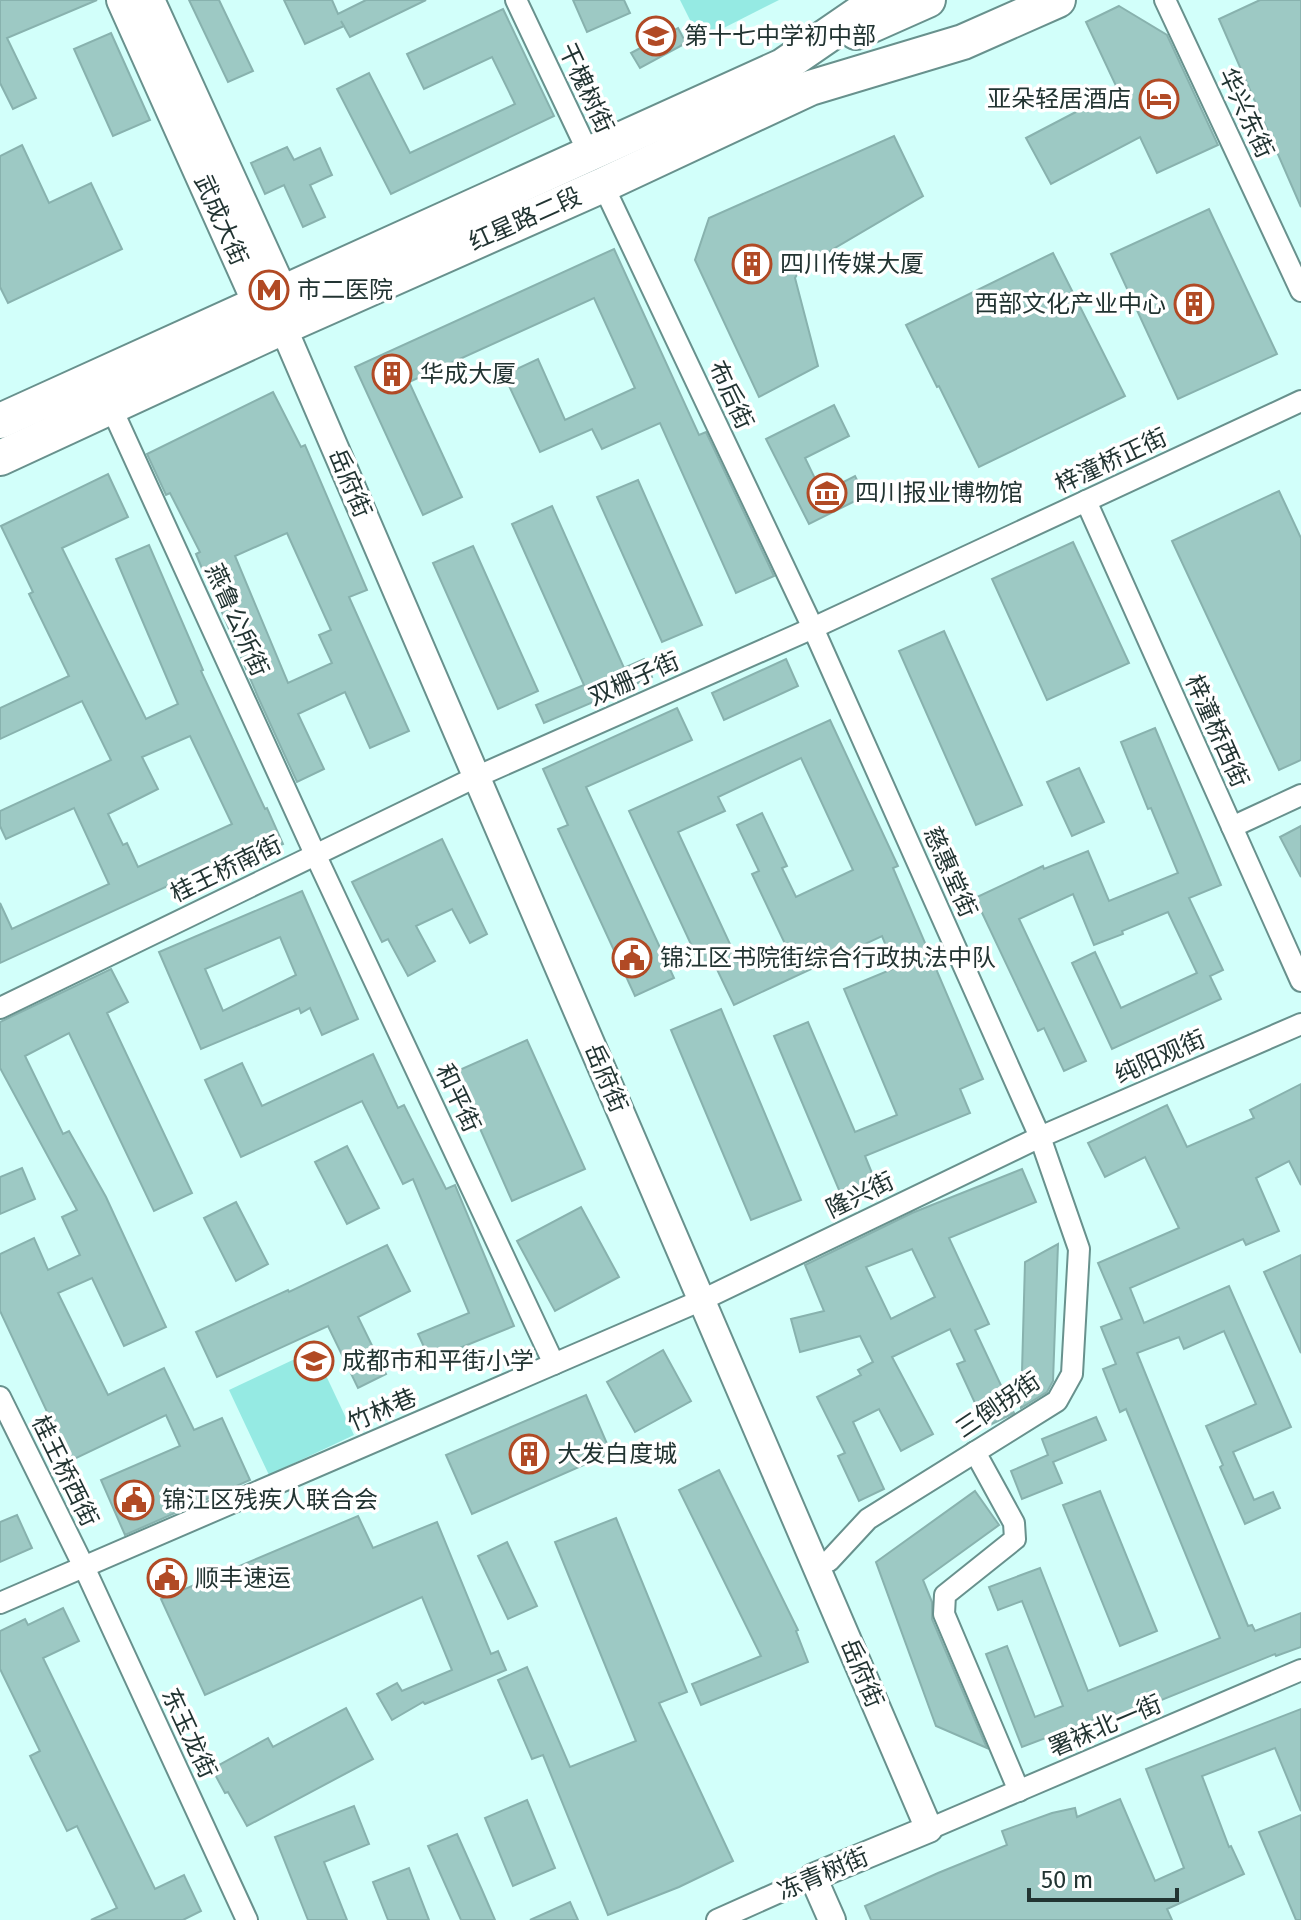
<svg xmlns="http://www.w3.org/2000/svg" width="1301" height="1920" viewBox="0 0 1301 1920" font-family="'Fira Sans','Noto Sans SC',sans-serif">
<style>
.green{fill:#95eae3}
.building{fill:#9dc9c4;stroke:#88b2ae;stroke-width:2;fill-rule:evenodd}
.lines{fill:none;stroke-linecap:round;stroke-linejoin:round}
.minor-casing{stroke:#68918d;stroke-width:24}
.tertiary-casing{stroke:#68918d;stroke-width:30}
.secondary-casing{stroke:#68918d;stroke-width:34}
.primary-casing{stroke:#68918d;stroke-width:38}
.minor{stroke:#fff;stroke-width:20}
.tertiary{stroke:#fff;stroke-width:26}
.secondary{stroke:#fff;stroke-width:30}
.primary{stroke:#fff;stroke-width:34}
.labels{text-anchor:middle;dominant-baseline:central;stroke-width:7;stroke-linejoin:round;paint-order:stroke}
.poi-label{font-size:24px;fill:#223432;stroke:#fff;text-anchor:start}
.street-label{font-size:24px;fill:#223432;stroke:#fff}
</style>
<rect width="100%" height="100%" fill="#d2fffa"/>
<!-- green -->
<g class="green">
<path d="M680,0h99l-79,40z"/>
<path d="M314,1350l40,85 -85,40 -40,-85z"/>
</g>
<!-- building -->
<g class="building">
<path d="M0,0h97l-90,38 29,60 -23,11 -13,-26z"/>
<path d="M189,0h30l34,71 -25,11z"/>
<path d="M284,0h48l6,14 28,-14h60l-76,37 -9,-16 3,5 -39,18z"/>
<path d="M573,0h51l6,13 -43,19z"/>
<path d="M1260,0h41v207l-82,-188z"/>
<path d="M1119,6l48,29 51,110 -61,28 -17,-36 -89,47 -25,-46 92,-48 -32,-68z"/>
<path d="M503,9l51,107 -163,78 -54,-105 32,-16 41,80 105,-49 -23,-47 -68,32 -17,-35z"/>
<path d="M678,28l8,15 -46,25 -9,-15z"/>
<path d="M111,33l39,87 -37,16 -39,-87z"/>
<path d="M894,136l29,60 -122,72 -6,10 23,88 -59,31 -64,-137 14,-42z"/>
<path d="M22,145l27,58 42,-20 31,66 -114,54 -8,-16v-131z"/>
<path d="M287,147l7,13 26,-12 12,27 -22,10 15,32 -22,10 -19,-42 -19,9 -14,-31z"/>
<path d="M1209,209l68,145 -99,45 -67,-145z"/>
<path d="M614,249l85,186 7,-3 68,144 -38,17 -76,-170 -58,26 -10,-20 -52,23 -36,-77 34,-16 27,61 70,-32 -41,-90 -185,84 53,115 -39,18 -68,-148z"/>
<path d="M1053,253l72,143 -146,71 -40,-81 -2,1 -31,-62z"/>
<path d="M273,392l28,55 4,-2 62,145 -18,7 60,134 -39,17 -25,-56 -47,22 26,55 -27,13 -39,-85 -54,-127 -1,1 -7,-17 4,-2 -30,-59 -4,2 -19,-41zM287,533l44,97 -12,5 13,28 -44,20 -53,-127z"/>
<path d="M834,405l15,31 -44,22 17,35 33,-17 10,20 -56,28 -43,-85z"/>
<path d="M108,474l20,43 -66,31 84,171 32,-15 -62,-145 33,-14 54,125 -2,1 64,138 2,-1 16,36 -105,48 -4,-9 -174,80v-60l12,26 97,-45 -35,-76 -68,31 -6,-13v-15l111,-51 -29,-59 -82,38v-31l69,-32 -40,-82 4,-2 -32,-66zM190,736l42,88 -94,43 -11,-24 -4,2 -15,-31 50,-25 -16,-32z"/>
<path d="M638,480l64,145 -40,17 -65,-145z"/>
<path d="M1279,491l22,47v222l-22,10 -107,-229z"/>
<path d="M552,506l72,162 20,-9 8,18 -108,46 -8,-18 48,-20 -72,-161z"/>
<path d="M1073,542l56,121 -82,37 -55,-121z"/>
<path d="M473,546l65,145 -40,18 -65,-146z"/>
<path d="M944,631l78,174 -46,20 -77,-174z"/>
<path d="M786,659l12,27 -74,34 -12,-27z"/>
<path d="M677,708l15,32 -106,47 88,191 -39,18 -77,-167 10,-4 -25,-56z"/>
<path d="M830,720l68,146 -5,2 90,211 -23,10 10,24 -105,43 11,27 -34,14 -68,-161 34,-14 47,110 42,-17 -53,-126 51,-21 -13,-32 -148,69 -20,-42 -12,5 -73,-157zM801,758l52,112 -57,27 -14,-29 5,-2 -25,-53 -25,12 22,46 -7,3 35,74 -46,20 -63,-136 47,-21 -7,-14z"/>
<path d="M1155,728l66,157 -32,13 34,72 -13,6 11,23 -109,50 -40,-86 23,-11 26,56 76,-35 -29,-61 -46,19 1,3 -29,11 -21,-51 -54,25 67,142 -22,10 -20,-43 -6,3 -63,-133 68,-32 1,3 44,-18 21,50 69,-28 -27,-65 -3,1 -27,-67z"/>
<path d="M1079,768l25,54 -32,14 -25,-54z"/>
<path d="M1301,826v51l-21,-40z"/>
<path d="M442,839l45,95 -17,9 -18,-34 -36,17 19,35 -27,15 -20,-37 -6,3 -30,-60z"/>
<path d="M302,891l56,128 -36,16 -12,-27 -9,5 -2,-5 -98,41 -42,-97zM280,937l16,38 -73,36 -18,-42z"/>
<path d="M111,969l17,33 -21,11 85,180 -38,18 -85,-178 -44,23 38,78 6,-3 37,66 60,130 -42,19 -32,-68 -34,15 50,102 56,-27 30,62 28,-12 28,62 -125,55 -24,-55 79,-34 -14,-31 -96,46 -70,-150v-57l34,-16 14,32 32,-15 -18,-38 15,-7 -77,-142v-46z"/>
<path d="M721,1009l80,191 -50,20 -80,-190z"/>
<path d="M527,1040l58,129 -73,32 -57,-129z"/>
<path d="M373,1054l25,54 6,-3 42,84 9,-4 59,141 -84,34 -12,-26 51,-21 -56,-134 -10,5 -41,-83 -121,56 -36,-77 37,-17 20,43z"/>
<path d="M1301,1084v101l-12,-24 -33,17 23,53 -33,14 -3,-6 -113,49 14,35 85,-37 62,141 -58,25 21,48 19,-8 7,16 -35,16 -25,-57 3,-2 -17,-39 50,-22 -32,-73 -40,18 -5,-12 -42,16 111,273 4,-1 3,6 46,-18v34l-25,9 -1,-2 -158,64 -3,-6 -92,35 -36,-93 21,-8 28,71 28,-11 -41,-105 -24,9 -9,-23 51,-19 48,123 132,-53 -94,-229 -6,3 -17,-43 13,-5 -15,-37 21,-8 -24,-56 81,-35 -34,-71 -40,20 -17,-34 79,-38 20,42 67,-29 -4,-8z"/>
<path d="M347,1146l32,62 -32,16 -32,-62z"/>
<path d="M22,1168l13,31 -35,15v-37z"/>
<path d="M1022,1169l14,33 -87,36 40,86 -14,6 39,83 -28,14 -29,-63 8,-3 -15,-32 -58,28 41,77 -32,17 -22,-42 -26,13 31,67 -25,12 -21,-45 7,-3 -28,-56 44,-22 -3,-5 15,-8 -13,-26 -60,16 -9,-33 33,-8 -19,-46 107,-52zM912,1249l23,48 -44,22 -25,-52z"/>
<path d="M236,1202l32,62 -32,17 -32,-63z"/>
<path d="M581,1207l38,70 -64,34 -38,-70z"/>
<path d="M1058,1244l-5,137 -6,11 -26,16 4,-146z"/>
<path d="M387,1245l23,46 -52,26 28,57 -28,14 -30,-62 -111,51 -21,-45 92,-42 1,2z"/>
<path d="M1301,1255v98l-37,-81z"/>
<path d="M663,1350l28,51 -56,31 -28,-50z"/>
<path d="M586,1395l25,58 -139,61 -26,-59z"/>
<path d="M1096,1417l10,23 -53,22 9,21 -40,16 -11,-28 37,-16 -6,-16z"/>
<path d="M719,1470l79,160 -2,1 12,31 -107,43 -9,-21 69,-28 -82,-166z"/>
<path d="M975,1491l24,34 -76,55 9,22v17l55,129 -51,-22 -60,-164z"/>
<path d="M1100,1491l57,140 -37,15 -57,-141z"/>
<path d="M17,1515l15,33 -32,14v-40z"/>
<path d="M358,1516l15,32 64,-26 54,132 7,-3 8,19 -81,34 -2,-2 -31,18 -15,-26 20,-11 5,8 50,-21 -30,-73 -217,98 -44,-96z"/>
<path d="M616,1518l71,174 -28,11 74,158 -54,26 -71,28 -65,-160 -11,4 -34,-79 29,-13 43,100 66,-26 -81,-199z"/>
<path d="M507,1542l30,64 -29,13 -30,-63z"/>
<path d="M63,1608l16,33 -36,17 112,231 29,-14 17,36 -18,9h-92l26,-12 -40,-82 -10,5 -37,-75 10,-5 -40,-82v-38l25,-12 3,6z"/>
<path d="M346,1708l27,51 -126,67 -19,-34 -3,1 -13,-24 56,-31 5,9z"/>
<path d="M1301,1709v102l-26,-63 -73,28 27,71 2,-1 13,28 -77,35 5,11h-301l-6,-14 73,-33 69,-28 -5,-14 50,-18 23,-5 2,9 43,-18 35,82 29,-13 -38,-99z"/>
<path d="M527,1800l28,68 -42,18 -28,-68z"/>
<path d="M354,1806l15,38 -45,18 23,58h-39l-33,-83z"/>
<path d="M1301,1815v105h-5l-37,-88z"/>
<path d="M457,1834l25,56 13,30h-34l-33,-74z"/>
<path d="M409,1868l20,52h-41l-15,-38z"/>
<path d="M570,1902l8,18h-48z"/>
</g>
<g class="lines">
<defs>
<g id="minor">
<path d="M516,0l73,154"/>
<path d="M1165,0l136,291"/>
<path d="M603,185l210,443 227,509 39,112 -7,125 -15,27 -189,118 -39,42"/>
<path d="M111,407l204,447 239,510"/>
<path d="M1086,501l215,480"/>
<path d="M1232,827l69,-32"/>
<path d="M0,1008l476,-231 337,-149 488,-227"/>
<path d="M0,1397l84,170 163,353"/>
<path d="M975,1452l39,71 1,16 -70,56 -1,19 75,177"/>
<path d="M0,1603l702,-303 338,-163 261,-113"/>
<path d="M929,1829l372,-159"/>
<path d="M717,1920l96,-43"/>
</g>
<path id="tertiary" d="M283,327l646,1502 -116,48 19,43"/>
<g id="secondary">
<path d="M122,0l136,303 19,18"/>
<path d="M149,0l133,292v25"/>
</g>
<g id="primary">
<path d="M856,32l72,-32"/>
<path d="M0,421l783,-355 96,-66"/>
<path d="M0,458l283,-131 320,-142 207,-97 153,-46 95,-42"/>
</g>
</defs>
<!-- minor casing -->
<use href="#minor" class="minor-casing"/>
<!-- tertiary casing -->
<use href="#tertiary" class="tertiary-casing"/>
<!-- secondary casing -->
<use href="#secondary" class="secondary-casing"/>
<!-- primary casing -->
<use href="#primary" class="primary-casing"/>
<!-- minor -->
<use href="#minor" class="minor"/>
<!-- tertiary -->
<use href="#tertiary" class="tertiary"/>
<!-- secondary -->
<use href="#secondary" class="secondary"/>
<!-- primary -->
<use href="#primary" class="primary"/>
</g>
<!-- icons -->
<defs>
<symbol id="school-ring" viewBox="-11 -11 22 22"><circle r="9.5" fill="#fff" stroke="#b14a25" stroke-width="1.5"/><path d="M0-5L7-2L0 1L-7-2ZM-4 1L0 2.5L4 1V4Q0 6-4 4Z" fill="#b14a25"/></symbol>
<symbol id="hotel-ring" viewBox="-11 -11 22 22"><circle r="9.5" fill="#fff" stroke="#b14a25" stroke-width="1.5"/><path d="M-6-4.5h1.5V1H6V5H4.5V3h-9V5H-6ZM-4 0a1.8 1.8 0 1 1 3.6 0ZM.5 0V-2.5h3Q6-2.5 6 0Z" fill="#b14a25"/></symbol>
<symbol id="building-ring" viewBox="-11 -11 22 22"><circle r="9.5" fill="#fff" stroke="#b14a25" stroke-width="1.5"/><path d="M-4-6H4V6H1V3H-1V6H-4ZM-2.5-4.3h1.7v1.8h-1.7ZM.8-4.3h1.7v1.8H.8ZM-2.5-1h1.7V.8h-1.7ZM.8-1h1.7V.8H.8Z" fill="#b14a25"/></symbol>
<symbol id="metro-ring" viewBox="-11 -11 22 22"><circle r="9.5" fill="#fff" stroke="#b14a25" stroke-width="1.5"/><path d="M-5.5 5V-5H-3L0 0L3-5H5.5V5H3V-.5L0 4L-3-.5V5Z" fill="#b14a25"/></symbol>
<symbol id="museum-ring" viewBox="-11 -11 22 22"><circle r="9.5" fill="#fff" stroke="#b14a25" stroke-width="1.5"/><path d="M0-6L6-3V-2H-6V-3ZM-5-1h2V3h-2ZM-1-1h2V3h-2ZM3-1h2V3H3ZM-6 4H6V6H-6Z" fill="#b14a25"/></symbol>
<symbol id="civic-ring" viewBox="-11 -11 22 22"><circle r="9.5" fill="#fff" stroke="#b14a25" stroke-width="1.5"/><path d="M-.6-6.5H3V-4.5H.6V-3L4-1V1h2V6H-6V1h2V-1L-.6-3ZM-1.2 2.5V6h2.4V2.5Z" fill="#b14a25"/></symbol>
</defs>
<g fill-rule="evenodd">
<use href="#school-ring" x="634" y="14" width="44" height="44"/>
<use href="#hotel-ring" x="1137" y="77" width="44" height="44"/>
<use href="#building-ring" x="730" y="242" width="44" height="44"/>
<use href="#metro-ring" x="247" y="268" width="44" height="44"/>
<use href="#building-ring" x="1172" y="282" width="44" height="44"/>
<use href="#building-ring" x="370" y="352" width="44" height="44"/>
<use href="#museum-ring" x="805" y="471" width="44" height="44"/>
<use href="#civic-ring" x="610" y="936" width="44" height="44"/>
<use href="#school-ring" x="292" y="1339" width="44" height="44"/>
<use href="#building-ring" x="507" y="1432" width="44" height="44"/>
<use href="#civic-ring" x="112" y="1478" width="44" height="44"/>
<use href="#civic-ring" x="145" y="1556" width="44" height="44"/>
</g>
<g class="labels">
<!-- poi labels -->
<g class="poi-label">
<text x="684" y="36">第十七中学初中部</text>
<text x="1131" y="99" text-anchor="end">亚朵轻居酒店</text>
<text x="780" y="264">四川传媒大厦</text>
<text x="297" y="290">市二医院</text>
<text x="1166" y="304" text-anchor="end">西部文化产业中心</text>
<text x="420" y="374">华成大厦</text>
<text x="855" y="493">四川报业博物馆</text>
<text x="660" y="958">锦江区书院街综合行政执法中队</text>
<text x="342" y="1361">成都市和平街小学</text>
<text x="557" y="1454">大发白度城</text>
<text x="162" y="1500">锦江区残疾人联合会</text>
<text x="195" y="1578">顺丰速运</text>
</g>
<!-- street labels -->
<g class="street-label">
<text transform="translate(586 88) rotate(65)">干槐树街</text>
<text transform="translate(1246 113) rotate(65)">华兴东街</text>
<text transform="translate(525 219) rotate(-24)">红星路二段</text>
<text transform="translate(221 220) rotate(66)">武成大街</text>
<text transform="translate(731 395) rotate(65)">布后街</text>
<text transform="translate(1111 461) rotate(-25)">梓潼桥正街</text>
<text transform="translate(350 483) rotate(67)">岳府街</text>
<text transform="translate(237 620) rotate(66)">燕鲁公所街</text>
<text transform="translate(634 679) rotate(-24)">双栅子街</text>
<text transform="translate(1217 731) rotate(66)">梓潼桥西街</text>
<text transform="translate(226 869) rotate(-26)">桂王桥南街</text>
<text transform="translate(950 872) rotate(66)">慈惠堂街</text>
<text transform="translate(1160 1057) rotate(-24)">纯阳观街</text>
<text transform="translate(606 1078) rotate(67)">岳府街</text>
<text transform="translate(458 1098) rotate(65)">和平街</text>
<text transform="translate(860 1195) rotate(-26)">隆兴街</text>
<text transform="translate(998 1405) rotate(-34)">三倒拐街</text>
<text transform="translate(382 1410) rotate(-23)">竹林巷</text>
<text transform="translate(65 1471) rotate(64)">桂王桥西街</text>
<text transform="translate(862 1673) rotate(67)">岳府街</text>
<text transform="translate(1105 1726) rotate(-23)">署袜北一街</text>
<text transform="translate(189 1733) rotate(65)">东玉龙街</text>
<text transform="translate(823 1874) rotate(-23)">冻青树街</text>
</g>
</g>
<!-- scale -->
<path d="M1029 1888v12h148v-12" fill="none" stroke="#223432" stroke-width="4"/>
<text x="1041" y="1888" font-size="24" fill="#223432" stroke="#ffffff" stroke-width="6" paint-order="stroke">50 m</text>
</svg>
